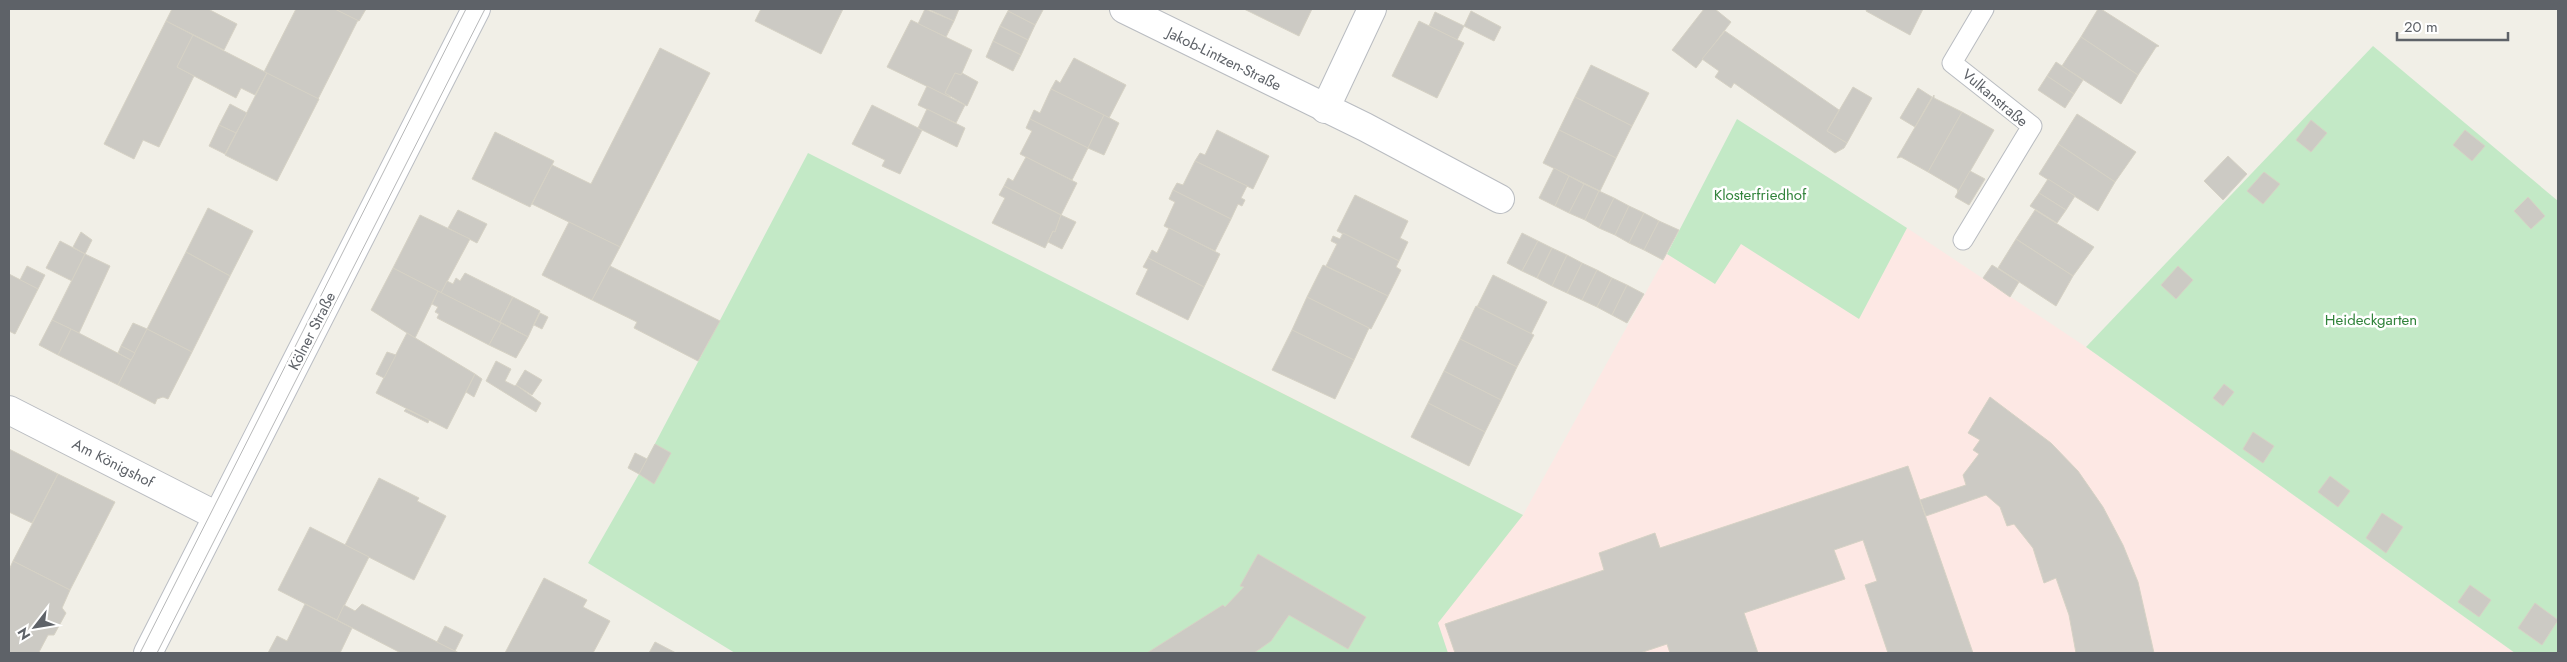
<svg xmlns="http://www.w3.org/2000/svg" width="2567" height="662" viewBox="0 0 2567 662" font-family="Jost,sans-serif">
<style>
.medical{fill:#fde8e4}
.green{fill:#c3e9c6}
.building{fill:#cccac4;stroke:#d6d2c5}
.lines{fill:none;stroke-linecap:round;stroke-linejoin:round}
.service-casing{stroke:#b9bcc1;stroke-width:21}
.minor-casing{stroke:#b9bcc1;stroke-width:30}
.secondary-casing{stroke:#babdc3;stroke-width:30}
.service{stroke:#fff;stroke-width:19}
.minor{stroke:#fff;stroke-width:28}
.secondary{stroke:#fff;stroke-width:28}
.tram{stroke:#b7b8b9;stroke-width:1}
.labels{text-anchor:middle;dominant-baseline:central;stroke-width:5;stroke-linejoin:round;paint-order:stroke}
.street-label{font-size:15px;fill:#5e6268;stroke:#fff}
.park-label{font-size:15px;fill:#31833b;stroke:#fff}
</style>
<rect width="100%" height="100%" fill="#f1efe7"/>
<!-- medical -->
<path class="medical" d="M1907,228l179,119 429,306h-1470l177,-291 301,153 144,-261 48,30 26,-41 117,75z"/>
<!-- green -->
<g class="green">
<path d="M2373,46l185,155v452h-43l-429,-306z"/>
<path d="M1737,119l170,109 -48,91 -118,-75 -26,40 -48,-30z"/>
<path d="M808,153l715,362 -85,108 10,30h-713l-147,-90 51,-89z"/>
</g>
<!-- building -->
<g class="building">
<path d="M172,9h36l29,15 -13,26 -58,-29z"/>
<path d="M296,9h39l23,11 -40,79 -54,-27z"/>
<path d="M335,9h31l-7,12z"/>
<path d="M761,9h82l-22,45 -66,-33z"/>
<path d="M925,9l29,12 -8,16 -28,-13z"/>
<path d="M928,9h31l-5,12z"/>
<path d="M1009,9h31l3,1 -8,15 -27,-14z"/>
<path d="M1244,9h68l-13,27z"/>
<path d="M1704,9h11l16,13 -35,46 -24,-18z"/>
<path d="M1867,9h56l-13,26 -44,-24z"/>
<path d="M2098,9h3l58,37 -3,1 -18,28 -57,-38z"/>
<path d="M1008,11l27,14 -7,15 -28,-14z"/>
<path d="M1471,11l30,16 -7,14 -30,-15z"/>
<path d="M1435,12l29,14 -7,14 -28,-14z"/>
<path d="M911,20l61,30 -11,25 -6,-2 -10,20 6,3 -2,1 -62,-30z"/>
<path d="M166,21l27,14 -16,32 17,9 -35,71 -16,-7 -9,19 -30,-15z"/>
<path d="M1419,21l45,22 -27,55 -45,-22z"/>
<path d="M1000,26l28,14 -7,15 -28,-14z"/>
<path d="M1725,31l114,79 -12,21 20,12 -3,5 -9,5 -101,-70 -3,5 -16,-11 4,-6 -17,-12z"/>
<path d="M193,35l74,38 -12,22 -14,-7 -5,10 -59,-31z"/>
<path d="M2081,37l57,38 -17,29 -59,-38z"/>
<path d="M993,41l28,14 -8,16 -27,-14z"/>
<path d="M660,48l50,25 -90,174 -88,-43 20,-39 39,19z"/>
<path d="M1074,58l52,27 -17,33 -58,-29 5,-9 4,3z"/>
<path d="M2056,62l27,18 -9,14 -27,-18z"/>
<path d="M1591,65l58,28 -17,33 -57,-29z"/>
<path d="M267,73l52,26 -42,82 -52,-26z"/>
<path d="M955,73l6,2 1,-2 16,9 -11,24 -22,-13z"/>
<path d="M2047,76l27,18 -9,14 -27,-18z"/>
<path d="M927,86l38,19 -9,18 -38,-18z"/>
<path d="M1853,87l19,11 -25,45 -20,-12z"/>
<path d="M1918,88l14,9 -17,30 -15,-9z"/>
<path d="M1051,89l53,26 -16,33 -58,-29 4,-9 6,3z"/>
<path d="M1934,95v3l28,14 -34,60 -27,-15 -4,1z"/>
<path d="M1575,97l57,29 -16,32 -57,-28z"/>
<path d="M230,104l17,9 -11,20 -17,-8z"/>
<path d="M872,105l50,25 -22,44 -18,-8 3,-6 -33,-16z"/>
<path d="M927,109l38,19 -8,19 -39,-19z"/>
<path d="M1962,112l32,18 -36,62 -1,-3 -29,-17z"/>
<path d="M2077,114l59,38 -21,30 -57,-38z"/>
<path d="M1104,115l15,8 -15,32 -16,-7z"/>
<path d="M1030,119l58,29 -16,32 -52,-26 12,-23 -6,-3z"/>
<path d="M2311,120l16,13 -16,19 -15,-12z"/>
<path d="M219,125l17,8 -11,21 -16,-8z"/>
<path d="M1217,130l52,26 -16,33 -58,-28 5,-8 5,2z"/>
<path d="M1559,130l57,28 -16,33 -57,-28z"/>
<path d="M2465,130l20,16 -13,15 -19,-16z"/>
<path d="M495,132l59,29 -24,46 -58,-28z"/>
<path d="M2058,144l57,38 -17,29 -59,-37z"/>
<path d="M2228,156l19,18 -24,26 -19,-19z"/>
<path d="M1026,157l51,26 -16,32 -57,-29 4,-8 5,3z"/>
<path d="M1195,161l52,25 -6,12 4,2 -3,6 -4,-2 -7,15 -58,-29 4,-7 6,2z"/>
<path d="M1554,168l15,8 -14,30 -16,-8z"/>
<path d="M1970,171l15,8 -16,26 -14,-8z"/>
<path d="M2264,172l16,12 -17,20 -16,-13z"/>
<path d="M1569,176l15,8 -15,29 -14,-7z"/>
<path d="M2048,179l27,17 -9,14 -27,-17z"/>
<path d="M1584,184l15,7 -14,29 -16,-7z"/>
<path d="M1004,186l57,29 -6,17 -2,-1 -8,17 -53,-25 13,-25 -6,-3z"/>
<path d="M1173,190l58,29 -16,32 -51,-25 11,-24 -6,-3z"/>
<path d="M1599,191l15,7 -15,30 -14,-8z"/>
<path d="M2039,193l27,17 -9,13 -27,-17z"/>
<path d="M1355,195l53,26 -8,17 8,4 -9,19 -62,-30z"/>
<path d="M2528,197l17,19 -14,13 -17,-18z"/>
<path d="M1614,198l15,8 -14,29 -16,-7z"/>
<path d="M1629,206l15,7 -15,30 -14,-8z"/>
<path d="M208,208l45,23 -23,45 -44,-24z"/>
<path d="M458,210l29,14 -10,19 -29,-15z"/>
<path d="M2035,210l59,37 -21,29 -57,-37z"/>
<path d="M1644,213l15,8 -15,29 -15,-7z"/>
<path d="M420,215l50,24 -29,54 -48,-25z"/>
<path d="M1061,215l15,7 -14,27 -14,-7 5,-11 2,1z"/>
<path d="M1659,221l20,9 -16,30 -19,-10z"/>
<path d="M569,222l51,25 -28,53 -50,-25z"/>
<path d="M1169,228l51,26 -16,33 -56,-29 4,-8 5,3z"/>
<path d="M81,232l11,8 -7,14 -12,-7z"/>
<path d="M1343,233l56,28 -3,6 5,3 -13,26 -62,-30 11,-22 -6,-3 2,-5 7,3z"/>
<path d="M1522,233l16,8 -16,30 -15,-8z"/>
<path d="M2016,239l57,37 -17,30 -58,-38z"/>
<path d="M60,241l25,13 -13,27 -26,-13z"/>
<path d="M1538,241l14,7 -15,30 -15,-7z"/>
<path d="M1552,248l15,7 -15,31 -15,-8z"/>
<path d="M186,252l44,24 -38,76 -45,-23z"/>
<path d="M85,254l25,12 -31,67 -27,-13z"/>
<path d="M1567,255l15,8 -15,30 -15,-7z"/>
<path d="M1148,258l56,29 -16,33 -52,-26 12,-25 -5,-2z"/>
<path d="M1582,263l15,7 -15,30 -15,-7z"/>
<path d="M1323,265l65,31 -17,33 -64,-32z"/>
<path d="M1992,265l27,17 -9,15 -27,-19z"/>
<path d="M27,266l18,9 -7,14 -18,-9z"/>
<path d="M610,266l110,55 -22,40 -64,-33 3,-6 -45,-22z"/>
<path d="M2178,266l15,14 -17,19 -15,-14z"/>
<path d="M393,268l45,23 -23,47 -44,-28z"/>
<path d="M1597,270l15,8 -15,29 -15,-7z"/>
<path d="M465,273l48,24 -13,25 -59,-29 6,-12 6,3 3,-6 4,3z"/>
<path d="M9,274l29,15 -23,45 -6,-3z"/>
<path d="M1493,275l54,27 -16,32 -54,-27z"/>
<path d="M1612,278l15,7 -15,30 -15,-8z"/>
<path d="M1627,285l17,9 -17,29 -15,-8z"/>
<path d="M438,291l63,32 -12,22 -52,-27 2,-4 -4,-2 3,-5 -6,-3z"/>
<path d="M513,297l27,14 -12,26 -28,-15z"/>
<path d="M1307,297l62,31 -15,32 -62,-30z"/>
<path d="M1476,306l58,29 -17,32 -57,-28z"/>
<path d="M540,313l8,4 -6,12 -8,-4z"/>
<path d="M52,320l19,9 -13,26 -19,-10z"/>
<path d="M133,323l14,6 -12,24 -14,-7z"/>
<path d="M501,323l27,14 -12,21 -27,-13z"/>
<path d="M71,329l60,31 -13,25 -60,-30z"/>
<path d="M147,329l45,23 -24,47 -5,-2 -6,2 -2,5 -37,-19z"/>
<path d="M1292,330l62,30 -19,39 -63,-29z"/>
<path d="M407,333l68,41 -28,55 -71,-36z"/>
<path d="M1460,339l57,28 -16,33 -57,-29z"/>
<path d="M121,346l14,7 -4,7 -13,-7z"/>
<path d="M387,352l9,3 -12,23 -8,-4z"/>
<path d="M496,361l15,8 -6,12 10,5 1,-1 25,18 -5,9 -50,-31z"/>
<path d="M525,370l17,10 -10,15 -16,-10z"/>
<path d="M1444,371l57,29 -16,32 -57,-29z"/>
<path d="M475,374l7,5 -8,18 -8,-5z"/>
<path d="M2224,384l10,8 -11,14 -10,-8z"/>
<path d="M1990,397l61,46 27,28 25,36 20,38 15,37 16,71h-78l-7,-38 -13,-37 -12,5 -11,-35 -19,-24 -7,2 -7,-19 -14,-12 -60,21 -6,-16 46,-15 -3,-10 16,-21 -6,-4 7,-10 -12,-7z"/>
<path d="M1428,403l57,29 -16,34 -58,-29z"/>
<path d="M406,409l23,11 -1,3 -24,-12z"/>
<path d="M2253,432l21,14 -11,17 -20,-14z"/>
<path d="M655,444l16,9 -17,31 -15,-10z"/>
<path d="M9,449l49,25 -26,49 -23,-11z"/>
<path d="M635,453l12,6 -8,15 -11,-6z"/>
<path d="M1908,466l65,187h-85l-23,-68 12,-4 -14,-41 -29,10 11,29 -101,34 14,40h-88l-3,-9 -27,9h-185l-10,-29 159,-54 -5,-17 56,-20 5,15z"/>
<path d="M58,474l57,28 -45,88 -57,-29z"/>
<path d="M2330,476l20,15 -12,16 -20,-15z"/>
<path d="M379,478l40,20 -2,3 29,15 -32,64 -69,-35z"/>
<path d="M2382,513l21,14 -17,26 -20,-15z"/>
<path d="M310,527l59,30 -32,63 -59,-30z"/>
<path d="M1258,554l108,63 -18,32 -59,-34 -18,26 -17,12h-107l76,-48 2,2 19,-20 -4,-1z"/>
<path d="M13,561l57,29 -8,18 4,5 -12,22h-6l-9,17 3,1h-33v-83z"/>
<path d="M544,578l43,22 -4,7 27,14 -17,32h-88z"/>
<path d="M2470,585l21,15 -12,17 -21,-15z"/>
<path d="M2535,603l23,17 -16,25 -24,-17z"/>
<path d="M305,604l47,24 -12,25h-72l9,-17 10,5z"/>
<path d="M362,604l93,47 4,2h-58l-64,-33 7,-15 11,6z"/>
<path d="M445,626l18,9 -8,16 -18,-9z"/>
<path d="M655,642l21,11h-27z"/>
</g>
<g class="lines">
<defs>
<path id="service" d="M1963,240l69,-114 -80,-63 32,-54"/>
<g id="minor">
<path d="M1124,9l241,118 135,72"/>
<path d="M1325,109l47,-100"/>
<path d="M9,410l208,106"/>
</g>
<path id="secondary" d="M148,653l328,-644"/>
</defs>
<!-- service casing -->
<use href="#service" class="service-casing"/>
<!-- minor casing -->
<use href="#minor" class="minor-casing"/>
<!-- secondary casing -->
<use href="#secondary" class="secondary-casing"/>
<!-- service -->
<use href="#service" class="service"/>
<!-- minor -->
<use href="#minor" class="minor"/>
<!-- secondary -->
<use href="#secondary" class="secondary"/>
<!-- tram -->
<g class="tram">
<path d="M140,653l326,-644"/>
<path d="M157,653l328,-644"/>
</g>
</g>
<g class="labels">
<!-- street labels -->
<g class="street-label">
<text transform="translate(1224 59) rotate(26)">Jakob-Lintzen-Straße</text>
<text transform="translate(1995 98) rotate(40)">Vulkanstraße</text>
<text transform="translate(312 331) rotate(-63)">Kölner Straße</text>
<text transform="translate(113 463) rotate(27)">Am Königshof</text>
</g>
<!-- park labels -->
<g class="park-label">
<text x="1760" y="195">Klosterfriedhof</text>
<text x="2371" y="320">Heideckgarten</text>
</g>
</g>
<!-- border -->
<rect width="2567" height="662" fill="none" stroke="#5e6268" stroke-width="20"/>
<!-- north arrow -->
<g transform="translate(35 627) rotate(239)" stroke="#ffffff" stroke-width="4" paint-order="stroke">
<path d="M0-4L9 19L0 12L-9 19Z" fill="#5e6268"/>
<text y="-8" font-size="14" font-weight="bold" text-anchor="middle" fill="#5e6268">N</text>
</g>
<!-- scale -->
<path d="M2397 32v8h111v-8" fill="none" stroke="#5e6268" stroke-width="2.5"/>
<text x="2404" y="32" font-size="15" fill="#5e6268" stroke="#ffffff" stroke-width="4" paint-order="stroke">20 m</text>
</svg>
